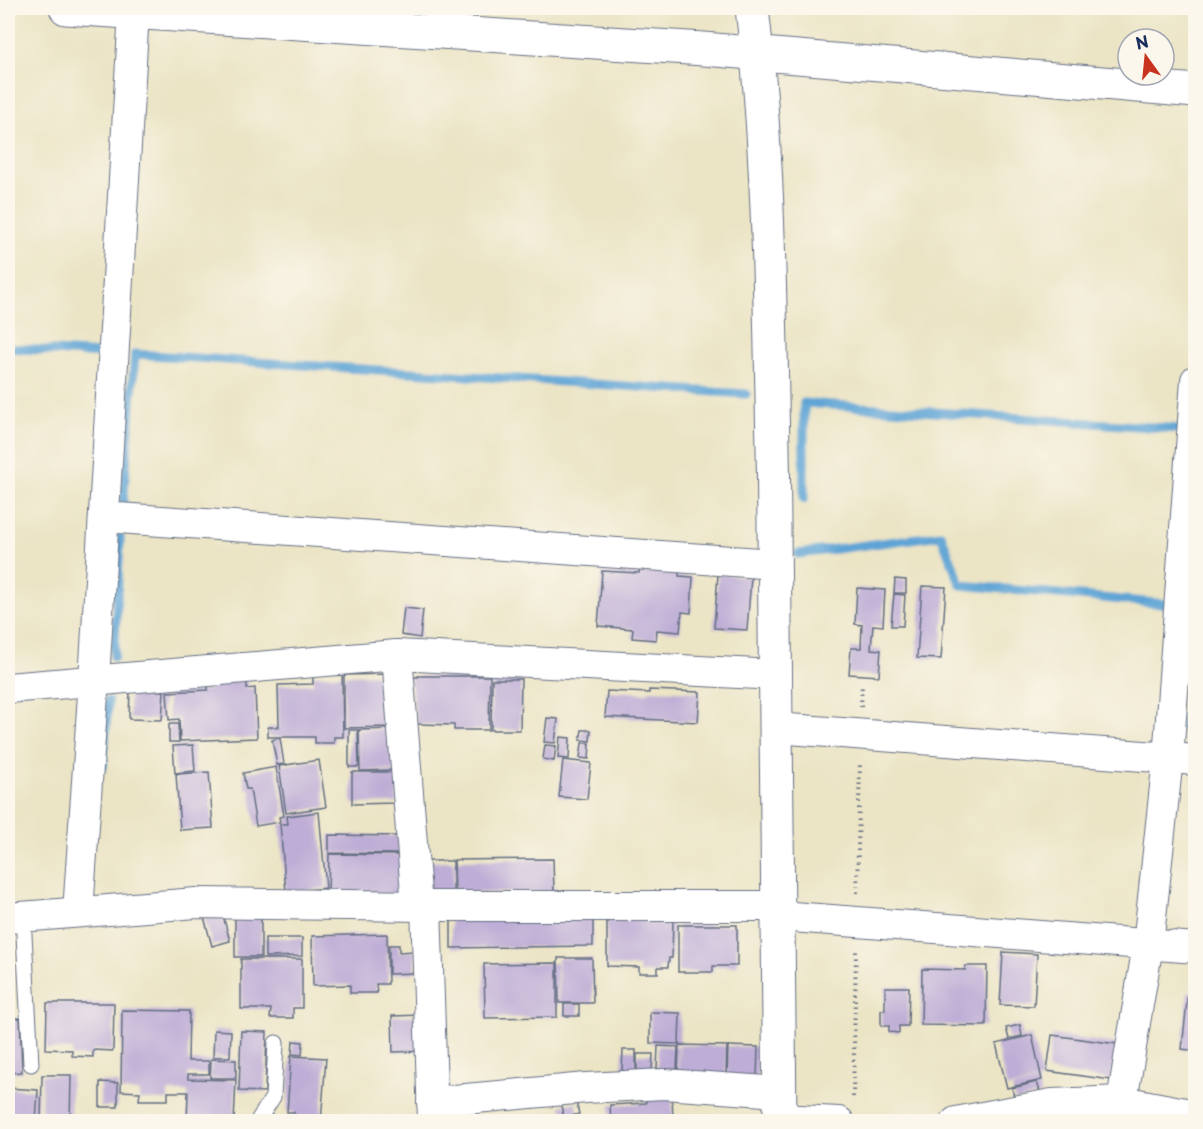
<svg xmlns="http://www.w3.org/2000/svg" width="1203" height="1129" viewBox="0 0 1203 1129" font-family="'Playpen Sans',sans-serif">
<style>
.lines{fill:none;stroke-linecap:round;stroke-linejoin:round}
.stream{stroke:#5fa4d5;stroke-width:9}
.building{fill:#beadd6}
.lane-casing{stroke:#646e82;stroke-width:17}
.street-casing{stroke:#646e82;stroke-width:32}
.secondary-casing{stroke:#646e82;stroke-width:35}
.path{stroke:#646e82;stroke-width:4;stroke-dasharray:1.5 4.5;stroke-linecap:butt}
.lane{stroke:#fff;stroke-width:15}
.street{stroke:#fff;stroke-width:30}
.secondary{stroke:#fff;stroke-width:33}
</style>
<rect width="100%" height="100%" fill="#fbf7ec"/>
<filter id="ink" filterUnits="userSpaceOnUse"><feTurbulence type="fractalNoise" baseFrequency=".0167" numOctaves="2"/><feDisplacementMap in="SourceGraphic" scale="12" xChannelSelector="R" yChannelSelector="G"/><feConvolveMatrix kernelMatrix="1 2 1 2 8 2 1 2 1" color-interpolation-filters="sRGB"/></filter>
<filter id="wash" filterUnits="userSpaceOnUse"><feTurbulence type="fractalNoise" baseFrequency=".008" numOctaves="4" result="noise"/><feDisplacementMap in="SourceGraphic" scale="24" xChannelSelector="R" yChannelSelector="G"/><feGaussianBlur stdDeviation="1.35" result="paint"/><feColorMatrix in="noise" values="0 0 0 0 0 0 0 0 0 0 0 0 0 0 0 0 0 1.4 0 .05"/><feComposite in="paint" operator="in"/></filter>
<g filter="url(#wash)">
<rect width="100%" height="100%" fill="#ebe4c5"/>
<g class="lines">
<!-- stream -->
<g class="stream">
<path d="M8,348l93,6"/>
<path d="M804,499v-96l375,26"/>
<path d="M123,502l12,-148 611,40"/>
<path d="M798,554l143,-19 20,50 205,19"/>
<path d="M114,657l6,-120"/>
<path d="M1185,727l11,-110"/>
<path d="M103,767l5,-66"/>
</g>
</g>
<g id="blocks">
<!-- building -->
<g class="building">
<path d="M640,568l39,2v6l14,1 -2,36 -9,-1 -2,20 -23,-2 -1,10 -24,-2 1,-9 -35,-3 4,-55 37,2z"/>
<path d="M718,574l33,3 -4,53 -33,-2z"/>
<path d="M895,579l11,1v13h-12z"/>
<path d="M922,586l24,1 -5,72 -24,-1z"/>
<path d="M857,588l28,2 -2,36 -10,-1 -2,24 10,1 -2,26 -30,-2 2,-26h10l1,-23 -7,-1z"/>
<path d="M894,594l11,1 -2,31h-12z"/>
<path d="M404,608l19,2 -3,28 -19,-3z"/>
<path d="M391,674v53l-47,1v-53z"/>
<path d="M313,675h29l1,62h-9v6h-19v-6h-47v-10h11l-1,-42 35,-1z"/>
<path d="M418,676h72l-1,54h-35v-5l-37,-1 -7,-47h8z"/>
<path d="M492,679h29l-1,51h-29z"/>
<path d="M247,680v9l8,-1 2,50 -77,3 -1,-22 -10,1 -2,-28 41,-2v-8z"/>
<path d="M130,690l34,1 -2,29 -33,-1z"/>
<path d="M649,690l51,2 -2,30 -93,-5 2,-26 42,2z"/>
<path d="M547,718l11,1 -3,24 -11,-1z"/>
<path d="M169,724h9l1,18h-10z"/>
<path d="M395,729v41l-35,1 -1,-41z"/>
<path d="M349,730h9l1,37h-10z"/>
<path d="M582,730h9l-1,11 -10,-1z"/>
<path d="M560,737l10,1 -1,21 -11,-1z"/>
<path d="M280,738l4,26 -7,1 -5,-25z"/>
<path d="M582,743h8l-1,16 -9,-1z"/>
<path d="M193,745l2,26 -20,2 -2,-27z"/>
<path d="M545,745l11,1 -2,15 -11,-2z"/>
<path d="M319,760l7,47 -40,6 -7,-47z"/>
<path d="M563,760l28,3 -4,36 -28,-2z"/>
<path d="M276,767l8,49 -5,1 1,5 -24,4 -6,-37h-4l-3,-16z"/>
<path d="M209,772l4,56 -33,2 -4,-56z"/>
<path d="M352,772h45v31l-45,1z"/>
<path d="M319,812l7,76 -40,4 -6,-68h8l-1,-8z"/>
<path d="M329,835l71,1 -1,18 -70,-1z"/>
<path d="M329,854l73,1v39l-74,-1z"/>
<path d="M553,859l1,33 -99,1 -1,-33z"/>
<path d="M428,861h25v32h-24z"/>
<path d="M222,912l8,29 -18,5 -8,-29z"/>
<rect x="235" y="913" width="26" height="44"/>
<path d="M593,914v32l-142,2v-32z"/>
<path d="M607,917h66l-1,41h-3l-1,9h-10v6h-19v-6l-32,-1z"/>
<path d="M678,925h59v41h-24v6h-35z"/>
<path d="M387,934l1,50h-12l1,9h-27v-8l-37,1 -1,-50z"/>
<path d="M265,938h37v18l-37,1z"/>
<path d="M389,945h10v7l16,-1v22l-26,1z"/>
<path d="M1003,952l34,2 -3,52 -34,-1z"/>
<path d="M558,958h34l1,45h-34z"/>
<path d="M241,959h61v49h-9v10h-23l1,-9h-30z"/>
<path d="M557,963v54l-72,1 -1,-54z"/>
<path d="M965,966h22l-1,60 -65,-1 1,-56 43,1z"/>
<path d="M885,987h24l-1,39h-9v7l-10,-1v-6h-8v-16h4z"/>
<path d="M1188,992h8v59l-14,-2z"/>
<path d="M47,1003h67l-1,48 -20,-1v7l-21,-1v-6l-26,-1z"/>
<rect x="564" y="1004" width="15" height="12"/>
<path d="M122,1010l67,1 -1,50h21v13h-21v5l48,1 -2,42h-47l1,-30h-20v8h-29l1,-8 -19,-1z"/>
<path d="M650,1012l30,1 -1,31 -29,-1z"/>
<path d="M423,1015l1,36 -31,1 -1,-36z"/>
<path d="M20,1018l2,54 -14,1v-54z"/>
<path d="M1020,1025l2,11 -13,3 -3,-11z"/>
<path d="M214,1030l17,1 -1,26h-17z"/>
<path d="M241,1031l26,1 -2,60 -26,-1z"/>
<path d="M1032,1035l10,45 -35,8 -11,-44z"/>
<path d="M1052,1035l65,9 -6,36 -64,-9z"/>
<path d="M293,1041l10,1 -1,13 -10,-1z"/>
<path d="M679,1045l48,1 -1,31h-23v-7l-1,6h-24z"/>
<path d="M658,1046l20,1 -1,22h-20z"/>
<path d="M728,1046l30,1 -1,31h-30z"/>
<path d="M623,1050h13v21h-14z"/>
<path d="M637,1054h16l-1,16h-15z"/>
<path d="M291,1056l35,2 -5,64h-27v-10h-7z"/>
<path d="M211,1059l25,1v18h-26z"/>
<path d="M42,1075h29l-1,47h-29z"/>
<path d="M100,1082l18,1v24h-18z"/>
<path d="M1037,1082l4,13 -26,6 -3,-13z"/>
<path d="M8,1088l30,2 -2,32h-28z"/>
<path d="M672,1094l1,28h-62l-1,-17 36,-2v-7z"/>
<path d="M576,1102l3,12 -15,4 -3,-12z"/>
<path d="M1074,1116l32,1v5h-32z"/>
</g>
</g>
</g>
<g filter="url(#ink)">
<use href="#blocks" fill-opacity="0" stroke="#646e82" stroke-width="1.5"/>
<g class="lines">
<defs>
<g id="lane">
<path d="M23,916l8,148"/>
<path d="M257,1122l16,-25 3,-54"/>
</g>
<g id="street">
<path d="M104,517l671,47"/>
<path d="M397,655l20,251"/>
<path d="M8,688l389,-33 379,20"/>
<path d="M776,728l420,32"/>
<path d="M426,906l7,216"/>
<path d="M78,912l16,-232 40,-668"/>
<path d="M779,916l417,32"/>
<path d="M8,918l188,-15 230,3h353"/>
<path d="M1122,1101l26,-156 20,-187 28,-378"/>
<path d="M432,1102l154,-14 78,-4 116,8"/>
<path d="M780,1119l59,3"/>
<path d="M956,1122l96,-18 70,-3 74,14"/>
</g>
<g id="secondary">
<path d="M66,8l638,41 492,42"/>
<path d="M752,8c17,146 18,294 21,441 4,224 5,448 7,673"/>
</g>
</defs>
<!-- lane casing -->
<use href="#lane" class="lane-casing"/>
<!-- street casing -->
<use href="#street" class="street-casing"/>
<!-- secondary casing -->
<use href="#secondary" class="secondary-casing"/>
<!-- path -->
<g class="path">
<path d="M861,707l1,-24"/>
<path d="M857,893l3,-131"/>
<path d="M853,1097l3,-146"/>
</g>
<!-- lane -->
<use href="#lane" class="lane"/>
<!-- street -->
<use href="#street" class="street"/>
<!-- secondary -->
<use href="#secondary" class="secondary"/>
</g>
</g>
<!-- margin -->
<rect width="1203" height="1129" fill="none" stroke="#fbf7ec" stroke-width="30"/>
<!-- north arrow -->
<g transform="translate(1146 57) rotate(345)"><circle r="28" fill="#fbf7ec" stroke="#a1a7b3" stroke-width="1.5"/>
<path d="M0-4.5L10 22L0 15L-10 22Z" fill="#c8321e"/>
<text y="-9" font-size="16" font-weight="bold" text-anchor="middle" fill="#1b2f5e">N</text>
</g>
</svg>
